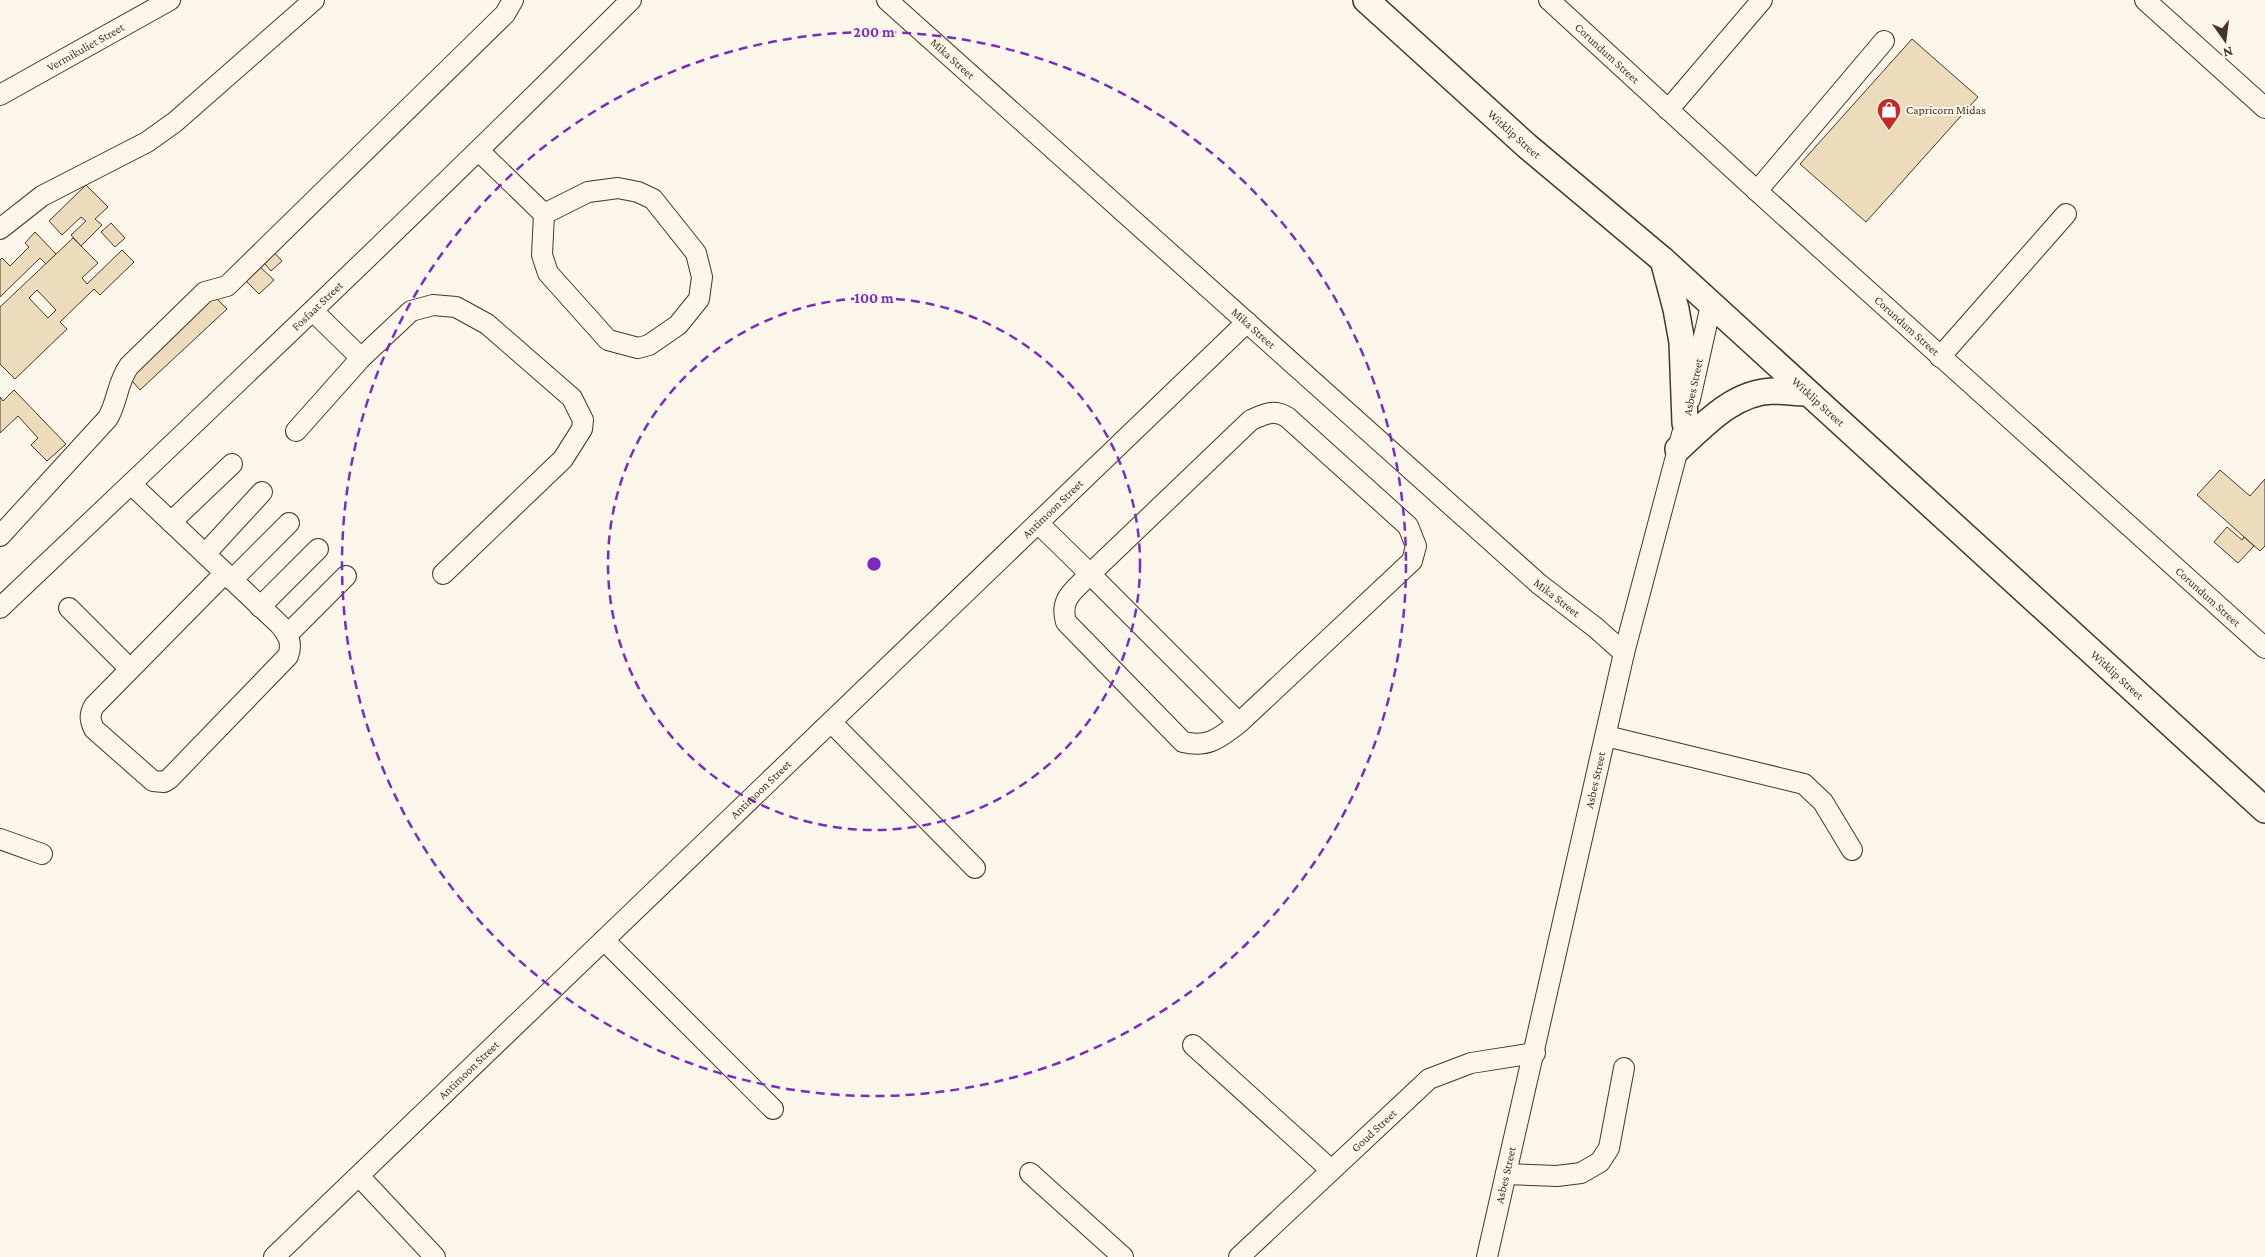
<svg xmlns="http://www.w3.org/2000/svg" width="2265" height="1257" viewBox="0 0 2265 1257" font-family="'Crimson Pro',serif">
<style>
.building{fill:#ecdcbc;stroke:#4a3520;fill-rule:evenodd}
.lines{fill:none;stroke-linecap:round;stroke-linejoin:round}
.minor-casing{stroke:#4a3520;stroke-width:22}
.major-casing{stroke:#4a3520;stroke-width:28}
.minor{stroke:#fbf6e9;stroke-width:20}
.major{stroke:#fbf6e9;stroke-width:25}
.ring{fill:none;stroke:#7b2cbf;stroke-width:2.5;stroke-dasharray:9 6}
.labels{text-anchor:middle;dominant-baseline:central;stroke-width:4;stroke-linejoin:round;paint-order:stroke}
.street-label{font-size:12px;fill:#4a3520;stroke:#fbf6e9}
.poi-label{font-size:12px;fill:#4a3520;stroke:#fbf6e9;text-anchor:start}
.centre{fill:#7b2cbf;stroke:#fbf6e9;stroke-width:2.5}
.ring-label{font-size:15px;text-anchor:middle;font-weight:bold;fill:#7b2cbf;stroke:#fbf6e9;stroke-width:4;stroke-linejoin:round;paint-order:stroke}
</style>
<rect width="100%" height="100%" fill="#fbf6e9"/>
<!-- building -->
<g class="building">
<path d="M1912,39l66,58 -112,125 -66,-58z"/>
<path d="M86,185l22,22 -13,12 7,6 -21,21 -10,-11 15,-14 -5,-4 -19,18 -13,-14z"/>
<path d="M111,223l14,15 -10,9 -14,-15z"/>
<path d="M35,232l21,22 -10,10 -6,-6 -40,39v-37l2,-2 8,8 19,-19 -4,-4z"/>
<path d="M73,238l25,25 -16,15 5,6 35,-34 12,12 -34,33 -6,-6 -34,33 7,7 -52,50 -15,-15v-57zM37,290l19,20 -8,8 -19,-20z"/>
<path d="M269,247l13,14 -11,10 -12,-14z"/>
<path d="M259,266l15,14 -15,14 -14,-14z"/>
<path d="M212,294l15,15 -87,81 -14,-16z"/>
<path d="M14,390l52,54 -19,17 -16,-16 7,-7 -20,-22 -18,17v-36l3,4z"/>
<path d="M2220,470l30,26 15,-17v67l-5,5 -63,-56z"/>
<path d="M2227,527l15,13 2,-3 10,9 -16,17 -24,-21z"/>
</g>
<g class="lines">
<defs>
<g id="minor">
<path id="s1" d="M887,0l652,584 57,44 28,25"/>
<path id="s2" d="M1549,0l208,191 508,457"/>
<path d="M2145,0l120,108"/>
<path id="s3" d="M0,95l170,-95"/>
<path d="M1668,110l94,-110"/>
<path d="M479,151l65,63 -2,41 6,18 60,67 30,8 11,-3 29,-20 21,-26 3,-22 -6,-24 -43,-54 -15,-7 -20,-4 -30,4 -44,22"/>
<path d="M1757,191l127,-150"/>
<path d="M0,229l42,-33 105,-54 28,-20 139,-122"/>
<path d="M1940,357l126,-143"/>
<path d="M361,358l50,-47 22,-6 23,2 31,17 85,74 11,22 -1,9 -19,30 -120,115"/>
<path d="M1690,399l21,-94"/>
<path d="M296,431l65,-73 -48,-47"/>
<path d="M131,484l148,140c9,10 14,19 9,32l-119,123 -5,3 -11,-1 -59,-52c-4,-9 -5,-14 0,-23l131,-133"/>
<path d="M171,522l61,-58"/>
<path d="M1038,523l52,51 161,-154c14,-6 22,-11 36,-3l121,109 8,20 -4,15 -173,162c-20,15 -30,25 -56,19l-117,-120c-7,-24 9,-32 24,-48l149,149"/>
<path d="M0,536l108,-118c10,-18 9,-35 21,-52l76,-74 22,-6 278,-272 8,-14"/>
<path d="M205,554l57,-62"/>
<path d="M232,580l57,-57"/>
<path d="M260,607l58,-58"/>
<path id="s4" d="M0,608c212,-201 424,-402 631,-608"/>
<path d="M69,608l61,61"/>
<path d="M287,635l59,-59"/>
<path d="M831,722l144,146"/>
<path d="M1606,736l198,48 19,18 29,48"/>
<path d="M0,839l42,15"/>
<path d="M604,940l169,169"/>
<path d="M1193,1045l138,125"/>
<path d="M1030,1173l93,84"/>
<path d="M1506,1174l51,2 24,-3 19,-11 9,-14 15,-80"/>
<path d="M359,1176l76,81"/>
<path id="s5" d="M274,1257l973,-935"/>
<path id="s6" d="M1239,1257l190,-178 42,-16 64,-10"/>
<path id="s7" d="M1487,1257l137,-604 58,-219"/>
</g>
<g id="major">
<path id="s8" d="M1366,0l161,146 136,114 602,550"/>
<path d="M1663,260l13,49 6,33 3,81"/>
<path d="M1678,449c27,-25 56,-57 95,-58 11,0 24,2 35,2"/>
</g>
</defs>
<!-- minor casing -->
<use href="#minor" class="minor-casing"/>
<!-- major casing -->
<use href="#major" class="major-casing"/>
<!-- minor -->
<use href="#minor" class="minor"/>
<!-- major -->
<use href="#major" class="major"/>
</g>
<!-- distance rings -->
<g class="ring">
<circle cx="874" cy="564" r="266"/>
<circle cx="874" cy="564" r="532"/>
</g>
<!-- icons -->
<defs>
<symbol id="shop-pin" viewBox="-11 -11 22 30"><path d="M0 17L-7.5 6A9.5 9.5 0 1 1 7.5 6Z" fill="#c62828" stroke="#fbf6e9"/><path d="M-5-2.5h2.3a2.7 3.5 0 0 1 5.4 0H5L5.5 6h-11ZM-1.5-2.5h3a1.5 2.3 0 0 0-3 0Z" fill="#fff"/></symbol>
</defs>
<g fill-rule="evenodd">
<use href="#shop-pin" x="1875" y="96" width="28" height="38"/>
</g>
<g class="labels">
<!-- street labels -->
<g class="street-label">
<text stroke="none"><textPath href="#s3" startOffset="98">Vermikuliet Street</textPath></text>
<text stroke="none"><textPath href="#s2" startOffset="79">Corundum Street</textPath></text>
<text stroke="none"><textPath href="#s1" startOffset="88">Mika Street</textPath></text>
<text stroke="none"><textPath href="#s8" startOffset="200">Witklip Street</textPath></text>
<text stroke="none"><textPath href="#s4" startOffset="438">Fosfaat Street</textPath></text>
<text stroke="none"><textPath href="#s2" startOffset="484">Corundum Street</textPath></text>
<text stroke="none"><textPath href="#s1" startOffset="492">Mika Street</textPath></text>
<text transform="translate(1693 387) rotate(-78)">Asbes Street</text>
<text stroke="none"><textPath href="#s8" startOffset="605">Witklip Street</textPath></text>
<text stroke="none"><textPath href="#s5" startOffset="1080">Antimoon Street</textPath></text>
<text stroke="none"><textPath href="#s2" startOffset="889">Corundum Street</textPath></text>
<text stroke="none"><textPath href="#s1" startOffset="898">Mika Street</textPath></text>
<text stroke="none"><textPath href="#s8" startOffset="1010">Witklip Street</textPath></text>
<text stroke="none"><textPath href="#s7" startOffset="489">Asbes Street</textPath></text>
<text stroke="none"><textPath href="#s5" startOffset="675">Antimoon Street</textPath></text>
<text stroke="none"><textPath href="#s5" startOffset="270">Antimoon Street</textPath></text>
<text stroke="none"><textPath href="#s6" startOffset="185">Goud Street</textPath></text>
<text stroke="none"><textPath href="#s7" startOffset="84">Asbes Street</textPath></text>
</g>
<!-- poi labels -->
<g class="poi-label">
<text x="1906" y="110">Capricorn Midas</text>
</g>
</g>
<circle cx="874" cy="564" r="8" class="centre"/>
<g class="ring-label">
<text x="874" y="37">200 m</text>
<text x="874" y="303">100 m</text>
</g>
<!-- north arrow -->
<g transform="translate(2225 40) rotate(166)" stroke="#fbf6e9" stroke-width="4" paint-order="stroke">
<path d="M0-4L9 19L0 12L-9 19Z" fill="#4a3520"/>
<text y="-8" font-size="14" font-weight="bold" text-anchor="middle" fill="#4a3520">N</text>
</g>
</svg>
